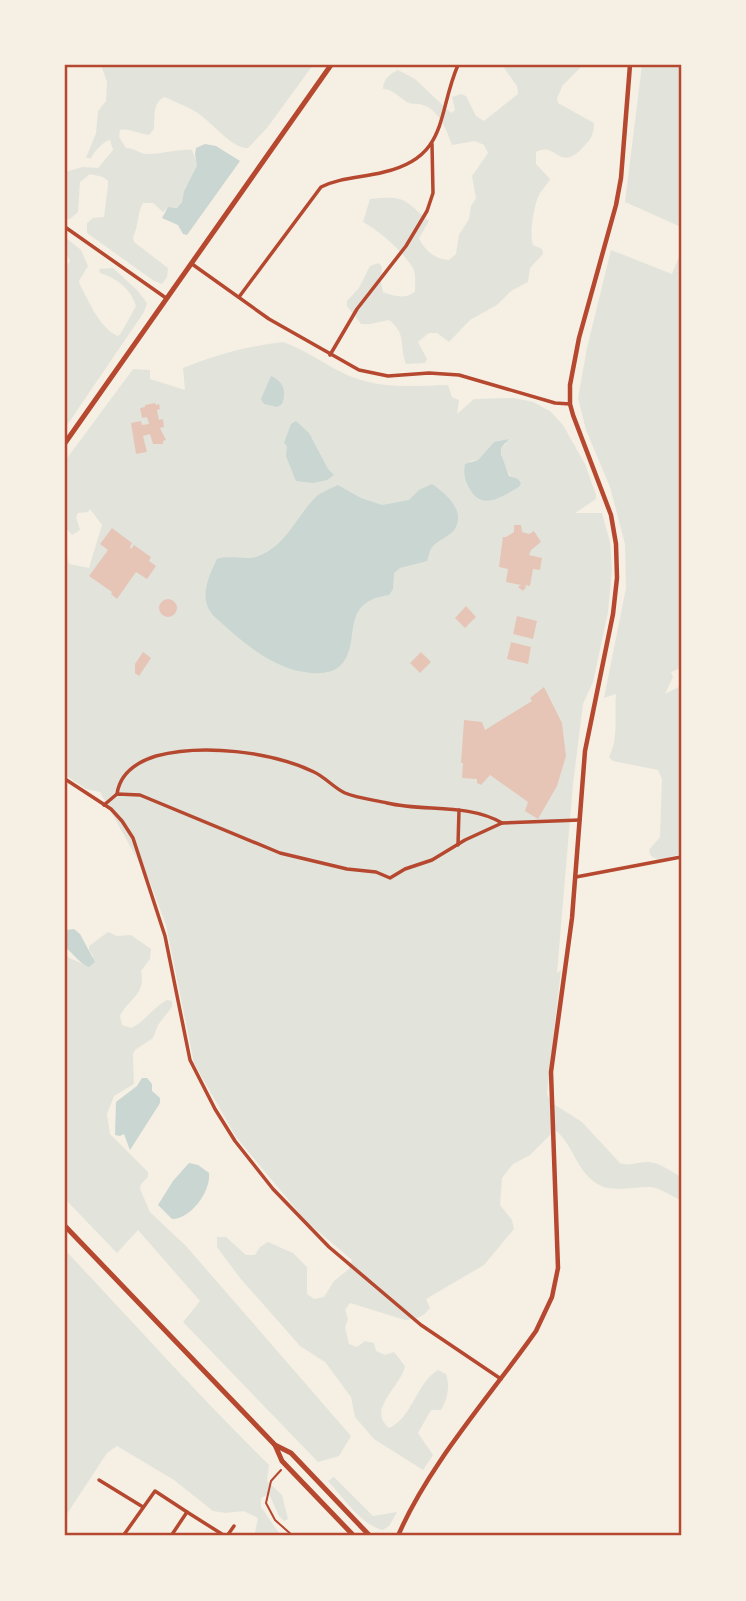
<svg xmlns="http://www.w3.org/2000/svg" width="746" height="1601" viewBox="0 0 746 1601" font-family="Literata,serif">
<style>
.green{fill:#e2e4dc;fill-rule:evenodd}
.water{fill:#c9d6d2}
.building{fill:#e6c5b7}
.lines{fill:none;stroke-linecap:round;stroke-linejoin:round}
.service{stroke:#b5482f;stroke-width:2}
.minor{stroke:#b5482f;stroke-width:3.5}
.tertiary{stroke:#b5482f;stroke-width:4.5}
.primary{stroke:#b5482f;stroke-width:5}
.neatline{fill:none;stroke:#b5482f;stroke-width:2.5}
</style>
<rect width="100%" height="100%" fill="#f6efe4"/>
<!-- green -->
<g class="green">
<path d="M101,65h56l6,2 3,-2h147l-46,63 -19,20c-16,1 -37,-27 -52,-36 -10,-6 -21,-10 -31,-15 -13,5 -10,20 -11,32l-5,6c-10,-1 -20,-7 -29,-5l-1,7 7,11c9,0 15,7 23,6 15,0 28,-5 43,-4l6,16 -14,25 -2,11 -5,6 -9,-1 -5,5 -10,-9h-10c-6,10 -4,22 -10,34l1,5 34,26 -1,9 -5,7 -8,-3 -67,-48v-10l6,-5 11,-1 4,-32v-4l-5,-4 -13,-3 -10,8 -2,30 -8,7h-5v-47l18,-5 15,1 15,-18 -3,-10c-8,2 -15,11 -19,18h-5l10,-25 2,-22 8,-10 1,-19z"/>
<path d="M507,65h76l-20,20 -6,13 1,5 36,20c0,9 -2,15 -8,21 -27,32 -29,-4 -50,8v12l14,15c-3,6 -6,8 -10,14 -6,10 -11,41 -7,52l9,4 1,5 -13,14 -2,14 -17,9 -14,14 -27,15 -21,22 -12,-9h-8l-11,9 9,17 -2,4 -19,1c-7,-18 1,-30 -17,-44l-19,4h-9l-14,-18v-5l12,-13 11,-22 9,-3 3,4 -1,16 2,9c10,4 24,8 32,-1 0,-8 1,-16 -2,-23 -10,-16 -33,-37 -50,-46l7,-23c36,-4 33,0 59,22l-10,17c5,12 17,22 30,22l7,-6 3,-19 10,-16 2,-13 5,-8 -4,-22 16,-23 -4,-8 -9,-4 -23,4c-5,-14 -13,-35 -29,-40 -6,-2 -10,0 -16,-3 -8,-5 -15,-13 -24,-13 0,-10 7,-15 15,-19l17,9 36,34 4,-3 -3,-13 9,-3 5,2 10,20 8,5 34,-27 -1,-8 -13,-18z"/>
<path d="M642,65h39v162l-56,-25z"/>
<path d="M65,237l16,13 7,16 -9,15 1,4c9,16 20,44 38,51l3,-3 15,-27c-5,-17 -19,-28 -36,-33l-1,-4 14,-1 25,23 9,12 -3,9 -79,116v-159l5,-8 -5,-10z"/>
<path d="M611,250l61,24 9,-22v416l-10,4 2,5 -8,17 16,-8v168l-22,6 -8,-4 -2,-6 11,-13 2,-58 -4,-9 -45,-9 -4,-4c10,-20 5,-41 7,-63l-12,4 22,-110 -1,-44 -15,-57 -24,-57 -8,-32 9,-50z"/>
<path d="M283,342c21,7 38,20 58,30 35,18 70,14 107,13l4,12 7,3 -2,14 17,-15 40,-1 19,4 17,9 13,14 22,39 11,31v4l-21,14h27l8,29 2,28 -4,42 -15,70 -10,22 -10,80 -16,189 4,-3 -14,124 5,9 30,19 38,41c11,4 18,-2 29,-1 11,1 23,10 32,15v23c-9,-3 -20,-12 -30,-13 -17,-1 -40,7 -55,-4 -20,-13 -23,-39 -41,-53l-25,25 -17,9 -11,14 -2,27 12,15 2,9 -30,36 -58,34 4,9c-7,9 -13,11 -25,12l-55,-17 -5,7 3,9 -3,8 4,17 8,3 8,-6 9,2 2,8 9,4 9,-3 11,14c-4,21 -39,43 -16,62 24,-11 27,-45 49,-58l8,4c4,13 2,24 -5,36h-10l-13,23 15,22 -10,15 -49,-31 -19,-22 -4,-20 -26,-35 -25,-16 -60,-68 -23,-31v-10h9l20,18h9l5,-8 8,-5 25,11 14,14v27l7,5 10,-2 10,-16 15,-12 3,-9 -46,-39 -70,-84 -42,-74 -28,-138 -16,-43 -50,-90 -14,-3 -21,-14v-227l4,16 20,4 13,-43 -12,-16 -2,3 -10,1 -2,4 4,13 -8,5 -7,-8v-66l68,-92 17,1v9l35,11 -2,-22c33,-13 64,-22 100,-26zM494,442l13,1 -6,5c-1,13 9,29 18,39l-26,12 -23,-38 8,-1z"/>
<path d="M108,932l9,4 14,-1 20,14 -1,10 -9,12c5,24 -11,26 -21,45l2,9 9,3c14,-6 21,-20 36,-28l5,1v6l-14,18 -5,13 -18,12 -2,4 1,30 -20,12 -7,18 3,20 38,38v5l-7,7 -1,5 10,23 36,34 165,190 -12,20 -21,6 -135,-140 17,-21 -62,-71 -21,23 -52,-54v-243l25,11 3,-11 -4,-6v-4z"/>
<path d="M65,1250c68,72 134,146 204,215l-2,16 15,14 6,24 -4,2 -5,-5 -10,-22 -8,4v9l20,29h-22l-4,-3 3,-15 -14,-7 -18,2 -13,-2 -39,-31 -57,-34 -10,7 -42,64z"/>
<path d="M334,1477l39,39 24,-4 -8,14 -6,4c-21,-4 -40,-33 -55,-49z"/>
</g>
<!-- water -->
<g class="water">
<path d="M205,144l11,2 24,15 -53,74 -4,-1 -5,-9 -16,-7 6,-11 9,1 5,-6 2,-11 13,-25 -2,-12 1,-6z"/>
<path d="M271,376c12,5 16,15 11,28l-5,3 -13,-3 -3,-5z"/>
<path d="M296,421l13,12 19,36 6,6 -7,5 -14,3 -17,-2 -10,-25 1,-10 -3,-3 7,-19z"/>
<path d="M509,439l-8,9v6l8,22 9,3 3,4 -2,4c-16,8 -35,24 -48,4 -6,-9 -8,-17 -6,-27l13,-4 16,-18z"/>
<path d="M432,484c13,9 34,26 23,45 -5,7 -16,11 -22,17 -4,4 -4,10 -6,15l-27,7 -6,5 -1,16 -4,6c-51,7 -27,46 -47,69 -7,8 -19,10 -30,9 -39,-3 -68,-30 -96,-55 -19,-17 -8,-40 1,-59 13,-4 27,1 39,-2 31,-10 40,-42 62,-62 6,-4 14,-7 20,-10l23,13 21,7 27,-5 10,-10z"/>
<path d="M74,929l6,5 15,28 -6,5c-9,-3 -16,-14 -24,-20v-17z"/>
<path d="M142,1078h5l5,6v7l8,7v5l-30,47 -6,-16 -4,2 -5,-1 1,-33 21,-16z"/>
<path d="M189,1163l9,2 11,8c2,18 -18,46 -37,46l-14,-14 15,-24z"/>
</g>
<!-- building -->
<g class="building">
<path d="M155,403l1,2 3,-1 1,5 -3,1 2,10 4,-1 1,8 -4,1 6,12 -3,1v3h-10l-3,-10 -7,2 4,16 -11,2 -5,-31 10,-2 1,4 7,-1 -2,-7 -5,1 -2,-10 5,-1v-2z"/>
<path d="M514,525h7l1,7 7,2 5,-3 7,11 -10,8 -2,5 13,3 -2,12 -7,-1 -3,17 -5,-1 1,2 -3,4 -5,-4 3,-2 -15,-3 2,-13 -9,-2 4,-30h3l8,-5z"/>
<path d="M112,528l20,15 -2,4 1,2 3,-4 17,12 -2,4 7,5 -9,13 -11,-7 -19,27 -6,-5 1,-2 -23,-16 19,-26 -8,-6z"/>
<circle cx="168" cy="608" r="9"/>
<path d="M466,606l10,11 -11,11 -10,-10z"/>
<path d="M517,616l20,5 -4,18 -20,-5z"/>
<path d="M511,642l20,5 -3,17 -21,-5z"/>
<path d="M143,652l8,6 -12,18 -4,-3v-9z"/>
<path d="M421,652l10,10 -11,11 -10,-10z"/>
<path d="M544,687l18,36 4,33 -9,30 -19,33 -13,-8 3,-9 -38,-27 -9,10 -4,-2v-4l-15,-1 1,-15h-2l3,-43 18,2 3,8 47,-29 -2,-3z"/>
</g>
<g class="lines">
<!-- service -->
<path class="service" d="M281,1470l-10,11 -5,22 9,17 18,16"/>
<!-- minor -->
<g class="minor">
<path d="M65,227l101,71"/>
<path d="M192,264l77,55 90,51 29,6 41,-3 30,2 96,28 15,1"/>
<path d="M239,297l82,-110c20,-10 41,-9 63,-15 65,-15 53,-59 74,-107"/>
<path d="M330,355l27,-46 49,-63 21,-35 6,-18 -1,-49"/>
<path d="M65,779l46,30 11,12 11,17 32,98 25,124 25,49 20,32 38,48 56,58 92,78 80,54"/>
<path d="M117,794c3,-21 20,-32 39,-38 46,-12 115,-5 158,16 11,5 20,16 31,21 12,5 29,7 42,10 37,9 81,0 115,20"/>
<path d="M104,805l13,-11 23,1 140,58 67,16 29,3 14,6 15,-9 27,-9 33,-20 37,-17 78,-3"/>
<path d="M458,845l1,-35"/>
<path d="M576,877l105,-20"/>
<path d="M99,1480l44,27"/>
<path d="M123,1536l32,-45 32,21"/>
<path d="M171,1536l16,-24 38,24"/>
<path d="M227,1536l7,-10"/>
</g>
<!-- tertiary -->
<path class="tertiary" d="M398,1536c30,-71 93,-141 138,-205l16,-34 6,-29 -7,-196 21,-154 13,-167 28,-137 4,-36 -1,-34 -5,-29 -38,-100 -3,-11v-19l9,-47 37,-133 5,-27 9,-113"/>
<!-- primary -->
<g class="primary">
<path d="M65,443l266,-378"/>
<path d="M65,1226l210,219 16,8 79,83"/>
<path d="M275,1445l7,16 72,75"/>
</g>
</g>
<!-- border -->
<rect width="746" height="1601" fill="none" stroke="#f6efe4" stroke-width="133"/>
<rect x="66" y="66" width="614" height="1468" class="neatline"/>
</svg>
